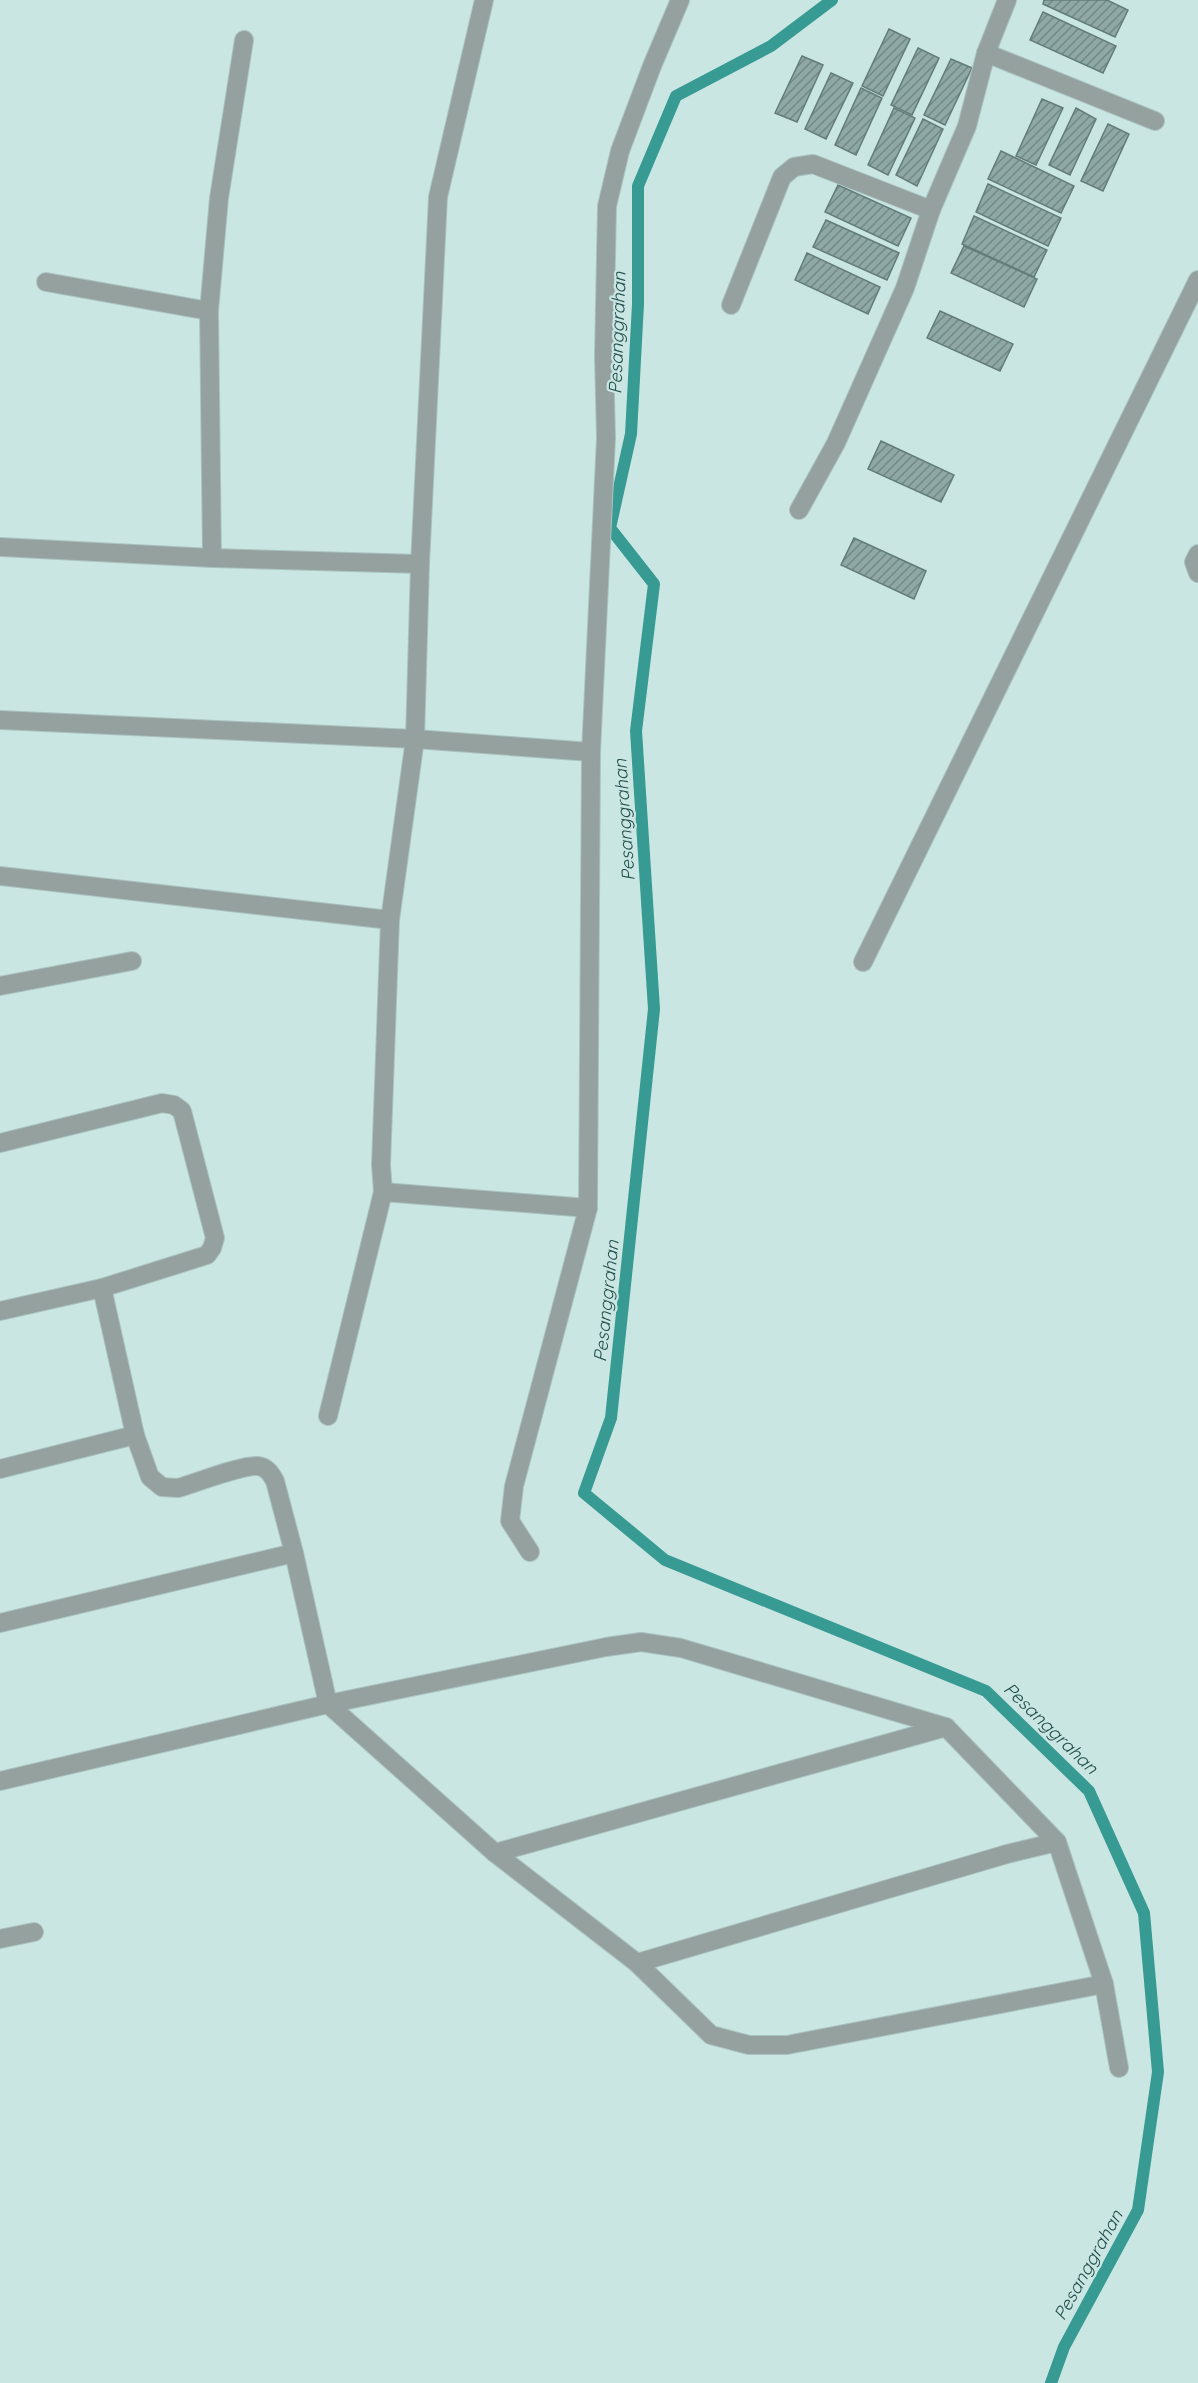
<svg xmlns="http://www.w3.org/2000/svg" width="1198" height="2383" viewBox="0 0 1198 2383" font-family="Quicksand,sans-serif">
<style>
.lines{fill:none;stroke-linecap:round;stroke-linejoin:round}
.stream{stroke:#379a93;stroke-width:12}
.building{fill:url(#building-hatch);stroke:#637c79;stroke-width:1.5}
.minor-casing{stroke:#aac3c0;stroke-width:20}
.minor{stroke:#95a19f;stroke-width:18}
.labels{text-anchor:middle;dominant-baseline:central;stroke-width:4.5;stroke-linejoin:round;paint-order:stroke}
.water-label{font-size:18px;font-style:italic;fill:#224e4a;stroke:#cae6e3}
</style>
<defs>
<pattern id="building-hatch" width="6" height="6" patternUnits="userSpaceOnUse" patternTransform="scale(1.5)"><rect width="6" height="6" fill="#8ea8a5"/><path d="M-1 1l2-2M0 6l6-6M5 7l2-2" fill="none" stroke="#738886"/></pattern>
</defs>
<rect width="100%" height="100%" fill="#cae6e3"/>
<g class="lines">
<!-- stream -->
<path class="stream" d="M832,0l-61,46 -95,50 -38,90v118l-7,130 -21,94 44,56 -18,147 18,278 -43,409 -27,75 81,67 321,131 103,100 55,122 14,159 -20,138 -74,137 -13,36"/>
</g>
<!-- building -->
<g class="building">
<path d="M1044,0h63l21,10 -13,27 -72,-33z"/>
<path d="M1043,12l73,34 -13,27 -73,-33z"/>
<path d="M889,29l21,10 -27,57 -21,-10z"/>
<path d="M918,48l21,10 -27,57 -21,-10z"/>
<path d="M802,56l21,9 -26,57 -22,-9z"/>
<path d="M951,59l21,9 -27,57 -21,-10z"/>
<path d="M831,73l22,10 -27,56 -21,-10z"/>
<path d="M861,88l21,10 -26,57 -21,-10z"/>
<path d="M1042,99l21,9 -27,57 -20,-9z"/>
<path d="M894,108l21,10 -27,57 -20,-10z"/>
<path d="M1076,108l20,11 -26,56 -21,-10z"/>
<path d="M923,119l20,10 -26,57 -21,-11z"/>
<path d="M1108,124l21,10 -26,57 -22,-10z"/>
<path d="M1001,151l73,35 -13,27 -73,-34z"/>
<path d="M988,184l73,34 -13,28 -72,-34z"/>
<path d="M838,185l73,33 -13,28 -73,-34z"/>
<path d="M974,216l73,34 -13,27 -72,-33z"/>
<path d="M826,220l73,33 -12,27 -74,-33z"/>
<path d="M964,246l73,33 -13,28 -73,-34z"/>
<path d="M807,253l73,34 -12,27 -73,-34z"/>
<path d="M940,311l73,33 -13,27 -73,-33z"/>
<path d="M881,441l73,34 -13,27 -73,-33z"/>
<path d="M854,538l72,33 -12,28 -73,-34z"/>
</g>
<g class="lines">
<defs>
<g id="minor">
<path d="M986,53l169,68"/>
<path d="M46,282l163,29"/>
<path d="M731,305l51,-128 12,-10 19,-3 118,46"/>
<path d="M799,510l37,-67 69,-155 26,-78 36,-84 19,-73 21,-53"/>
<path d="M0,547l212,11 208,6"/>
<path d="M1198,554l-4,8 4,11"/>
<path d="M212,558l-3,-247 10,-113 25,-158"/>
<path d="M0,720l415,19 176,13"/>
<path d="M0,876l390,44"/>
<path d="M863,962l335,-682"/>
<path d="M0,986l132,-25"/>
<path d="M0,1143l162,-40 12,2 8,6 33,127 -3,10 -5,7 -105,33 -102,23"/>
<path d="M383,1192l205,16"/>
<path d="M102,1288l33,147 15,42 12,10 16,1c18,-5 63,-23 80,-22 9,1 13,8 17,15l19,72 34,151 167,149 142,110 74,72 38,10h38l317,-61"/>
<path d="M328,1416l55,-224 -2,-27 9,-245 25,-181 5,-175 18,-367 46,-197"/>
<path d="M0,1469l135,-34"/>
<path d="M530,1552l-20,-31 4,-35 74,-278 3,-456 15,-314 -2,-82 3,-150 13,-55 32,-85 28,-66"/>
<path d="M0,1623l294,-70"/>
<path d="M0,1781l328,-77 278,-57 35,-5 40,6 265,79 111,115 47,142 15,84"/>
<path d="M495,1853l451,-126"/>
<path d="M0,1939l34,-7"/>
<path d="M637,1963l370,-109 50,-12"/>
</g>
</defs>
<!-- minor casing -->
<use href="#minor" class="minor-casing"/>
<!-- minor -->
<use href="#minor" class="minor"/>
</g>
<g class="labels">
<!-- water labels -->
<g class="water-label">
<text transform="translate(617 333) rotate(-88)">Pesanggrahan</text>
<text transform="translate(624 820) rotate(-94)">Pesanggrahan</text>
<text transform="translate(606 1301) rotate(-84)">Pesanggrahan</text>
<text transform="translate(1051 1728) rotate(44)">Pesanggrahan</text>
<text transform="translate(1088 2265) rotate(-61)">Pesanggrahan</text>
</g>
</g>
</svg>
